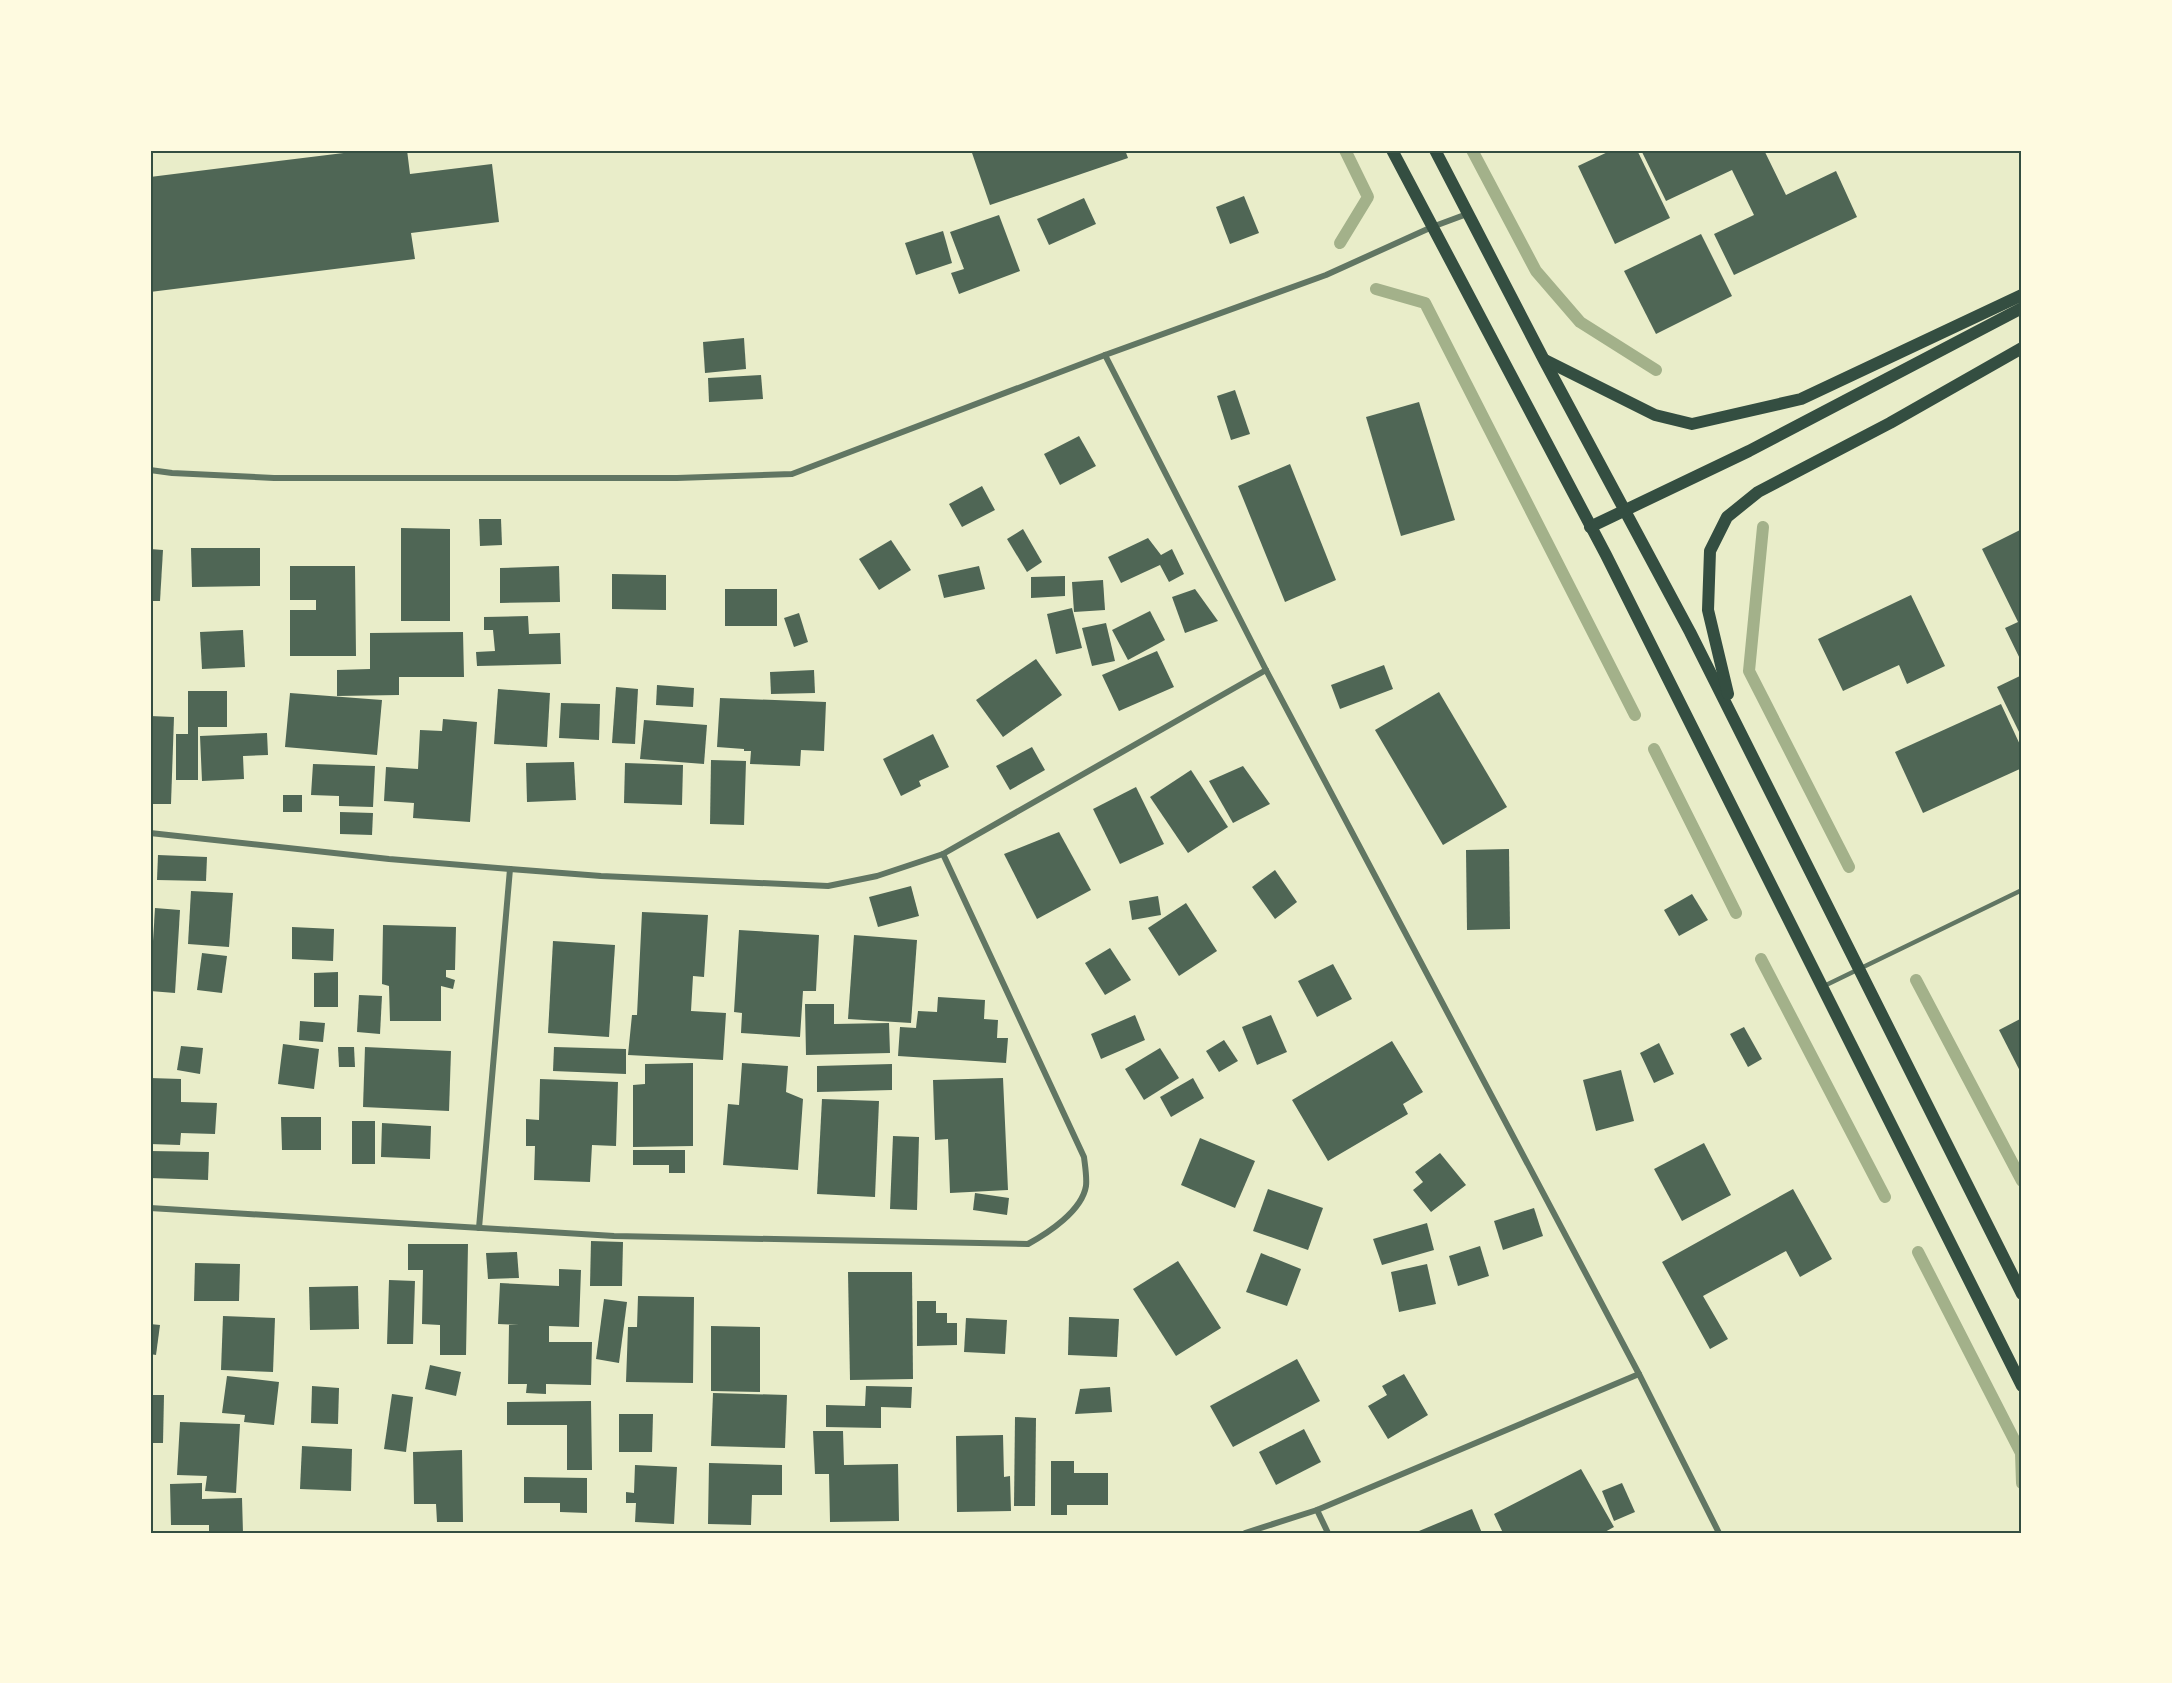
<svg xmlns="http://www.w3.org/2000/svg" width="2172" height="1683" viewBox="0 0 2172 1683" font-family="'Nunito Sans',sans-serif">
<style>
.lines{fill:none;stroke-linecap:round;stroke-linejoin:round}
.stream{stroke:#a3b18a;stroke-width:12}
.building{fill:#4f6655}
.service{stroke:#617663;stroke-width:4.5}
.minor{stroke:#617663;stroke-width:6}
.secondary{stroke:#344e41;stroke-width:12}
.neatline{fill:none;stroke:#344e41;stroke-width:2}
</style>
<rect width="100%" height="100%" fill="#e9edc9"/>
<g class="lines">
<!-- stream -->
<g class="stream">
<path d="M1472,150l64,121 44,51 76,48"/>
<path d="M1340,243l28,-46 -23,-47"/>
<path d="M1376,289l49,14 210,412"/>
<path d="M1763,527l-14,144 100,196"/>
<path d="M1654,749l82,164"/>
<path d="M1761,959l124,238"/>
<path d="M1916,980l106,201"/>
<path d="M1918,1252l103,201 1,30"/>
</g>
</g>
<!-- building -->
<g class="building">
<path d="M368,150h39l3,24 82,-10 7,58 -88,11 4,26 -265,33v-115z"/>
<path d="M971,150h154l3,8 -138,47z"/>
<path d="M1612,150h25l33,68 -55,26 -37,-78z"/>
<path d="M1641,150h123l22,45 50,-24 21,46 -123,58 -20,-41 40,-19 -22,-45 -66,31z"/>
<path d="M1244,196l15,37 -29,11 -14,-37z"/>
<path d="M1084,198l12,26 -47,21 -12,-26z"/>
<path d="M999,215l21,56 -61,23 -8,-21 13,-4 -14,-37z"/>
<path d="M943,231l9,32 -36,12 -11,-32z"/>
<path d="M1701,234l31,62 -76,38 -32,-63z"/>
<path d="M744,338l2,31 -41,4 -2,-31z"/>
<path d="M761,375l2,24 -54,3 -1,-24z"/>
<path d="M1235,390l15,44 -19,6 -14,-44z"/>
<path d="M1419,402l36,118 -54,16 -35,-119z"/>
<path d="M1079,436l17,30 -36,19 -16,-31z"/>
<path d="M1290,464l46,116 -51,22 -47,-116z"/>
<path d="M982,486l13,24 -33,17 -13,-23z"/>
<path d="M479,519h22l1,26 -22,1z"/>
<path d="M401,528l49,1v92h-49z"/>
<path d="M1023,529l19,33 -15,10 -20,-33z"/>
<path d="M2022,529v134l-17,-35 13,-6 -36,-73z"/>
<path d="M1148,538l13,17 11,-6 12,25 -15,8 -9,-17 -39,18 -13,-26z"/>
<path d="M891,540l20,30 -32,20 -20,-31z"/>
<path d="M191,548h69v38l-68,1z"/>
<path d="M150,549l13,1 -3,51h-10z"/>
<path d="M290,566h65l1,90h-66v-46h26v-10h-26z"/>
<path d="M559,566l1,36 -60,1v-35z"/>
<path d="M979,566l6,23 -41,9 -6,-23z"/>
<path d="M612,574l54,1v35l-54,-1z"/>
<path d="M1065,576v20l-34,2v-21z"/>
<path d="M1103,580l2,30 -31,2 -2,-30z"/>
<rect x="725" y="589" width="52" height="37"/>
<path d="M1195,589l23,32 -33,12 -13,-36z"/>
<path d="M1911,595l34,71 -38,18 -8,-19 -56,26 -25,-52z"/>
<path d="M1072,608l10,40 -26,6 -9,-40z"/>
<path d="M1150,611l15,29 -37,20 -16,-30z"/>
<path d="M799,613l9,29 -14,5 -10,-29z"/>
<path d="M528,616l1,18 31,-1 1,31 -84,2 -1,-14 19,-1 -2,-21h-9v-13z"/>
<path d="M1106,623l9,38 -23,5 -10,-38z"/>
<path d="M243,630l2,37 -43,2 -2,-37z"/>
<path d="M463,632l1,45h-65v18l-62,1v-26l33,-1v-36z"/>
<path d="M1157,651l17,36 -55,24 -17,-36z"/>
<path d="M1036,659l26,36 -59,42 -27,-37z"/>
<path d="M1384,665l9,24 -53,20 -9,-24z"/>
<path d="M814,670l1,23 -44,1 -1,-22z"/>
<path d="M2022,675v63l-25,-51z"/>
<path d="M657,685l37,3 -1,19 -37,-2z"/>
<path d="M616,687l22,2 -3,55 -23,-1z"/>
<path d="M498,689l52,4 -3,54 -53,-3z"/>
<path d="M188,691h39v36h-29v53h-22v-46h12z"/>
<path d="M1439,692l68,115 -64,38 -68,-115z"/>
<path d="M290,693l92,7 -5,55 -92,-8z"/>
<path d="M720,698l106,4 -2,49 -23,-1 -1,16 -50,-2 1,-13h-7v-2l-27,-2z"/>
<path d="M561,703l39,1 -1,36 -40,-2z"/>
<path d="M2001,704l21,45v19l-99,45 -28,-61z"/>
<path d="M150,716l24,1 -3,87h-21z"/>
<path d="M443,719l34,3 -7,100 -57,-4 1,-15 -30,-2 2,-34 32,2 2,-39 22,1z"/>
<path d="M644,720l63,5 -3,39 -64,-5z"/>
<path d="M267,733l1,22 -25,1 1,23 -42,2 -2,-45z"/>
<path d="M933,734l16,33 -30,14 2,5 -20,10 -18,-37z"/>
<path d="M1032,747l13,23 -35,20 -14,-24z"/>
<path d="M711,760l35,1 -2,64 -34,-1z"/>
<path d="M574,762l2,38 -49,2 -1,-39z"/>
<path d="M625,763l58,2 -1,40 -58,-2z"/>
<path d="M313,764l62,2 -2,41 -34,-1v-10l-28,-1z"/>
<path d="M1243,766l27,38 -37,19 -24,-42z"/>
<path d="M1191,770l37,57 -40,26 -38,-56z"/>
<path d="M1136,787l28,57 -44,20 -27,-55z"/>
<rect x="283" y="795" width="19" height="17"/>
<path d="M340,812l33,1 -1,22 -32,-1z"/>
<path d="M1059,832l32,58 -54,29 -33,-65z"/>
<path d="M1509,849l1,80 -43,1 -1,-80z"/>
<path d="M158,855l49,2 -1,24 -49,-1z"/>
<path d="M1275,870l22,32 -22,17 -23,-32z"/>
<path d="M911,886l8,30 -41,11 -9,-30z"/>
<path d="M191,891l42,2 -4,54 -41,-3z"/>
<path d="M1692,894l16,26 -29,16 -15,-26z"/>
<path d="M1158,896l3,19 -29,5 -3,-19z"/>
<path d="M1186,903l31,48 -38,25 -31,-48z"/>
<path d="M155,908l25,2 -5,83 -25,-2z"/>
<path d="M642,912l66,3 -4,62 -11,-1 -2,35 35,2 -3,47 -95,-5 4,-40h5z"/>
<path d="M383,925l73,2 -1,43h-9v7l9,3 -2,9 -12,-3v35h-51l-1,-35 -7,-2z"/>
<path d="M292,927l42,2 -1,32 -41,-2z"/>
<path d="M739,930l80,5 -3,56h-13l-3,46 -59,-4 1,-20 -8,-1z"/>
<path d="M854,935l63,5 -6,83 -63,-4z"/>
<path d="M553,941l62,4 -6,92 -61,-4z"/>
<path d="M1110,948l21,32 -26,15 -20,-32z"/>
<path d="M202,953l25,3 -5,37 -25,-3z"/>
<path d="M1333,964l19,35 -35,18 -19,-36z"/>
<path d="M338,972v35h-24v-34z"/>
<path d="M359,995l23,1 -2,38 -23,-2z"/>
<path d="M938,997l47,3 -1,19 14,1 -1,18h11l-2,25 -108,-7 2,-29 16,1 2,-17 19,1z"/>
<path d="M805,1004h29v20l55,-1 1,30 -84,2z"/>
<path d="M1135,1015l10,25 -44,19 -10,-25z"/>
<path d="M1271,1015l16,37 -30,13 -15,-38z"/>
<path d="M2022,1018v57l-23,-45z"/>
<path d="M300,1021l25,2 -2,19 -24,-2z"/>
<path d="M1744,1027l18,32 -14,8 -18,-33z"/>
<path d="M1224,1040l14,21 -19,11 -13,-21z"/>
<path d="M1392,1041l31,51 -20,12 5,10 -80,47 -36,-61z"/>
<path d="M1659,1043l15,31 -20,9 -14,-30z"/>
<path d="M283,1044l36,5 -5,40 -36,-5z"/>
<path d="M181,1046l22,2 -3,26 -23,-4z"/>
<path d="M338,1047h16l1,20h-16z"/>
<path d="M365,1047l86,4 -2,60 -86,-4z"/>
<path d="M554,1047l72,2v25l-73,-3z"/>
<path d="M1160,1048l19,30 -35,22 -19,-31z"/>
<path d="M693,1063v83l-60,1v-62l12,-1v-20z"/>
<path d="M742,1063l46,3 -2,26 17,7 -5,71 -75,-5 5,-61 11,1z"/>
<path d="M892,1064v26l-75,2v-26z"/>
<path d="M1621,1070l13,51 -38,10 -13,-51z"/>
<path d="M150,1078l31,1v23l36,1 -2,31 -34,-1 -1,12 -30,-1z"/>
<path d="M1003,1078l5,112 -58,3 -2,-54 -13,1 -2,-60z"/>
<path d="M1193,1078l11,20 -33,19 -11,-20z"/>
<path d="M540,1079l78,3 -2,64 -24,-1 -2,37 -56,-2 1,-34h-9v-27l13,1z"/>
<path d="M822,1099l57,2 -4,96 -58,-3z"/>
<path d="M281,1117h40v33h-39z"/>
<rect x="352" y="1121" width="23" height="43"/>
<path d="M382,1123l49,3 -1,33 -49,-2z"/>
<path d="M893,1136l26,1 -2,73 -27,-1z"/>
<path d="M1200,1138l55,23 -20,47 -54,-23z"/>
<path d="M1704,1143l27,52 -49,26 -28,-52z"/>
<path d="M633,1150h52v23h-16v-8h-36z"/>
<path d="M150,1151l59,1 -1,28 -58,-2z"/>
<path d="M1440,1153l26,32 -35,27 -18,-22 10,-8 -8,-10z"/>
<path d="M1268,1189l55,19 -15,42 -55,-19z"/>
<path d="M1793,1189l39,70 -32,18 -14,-26 -83,45 25,43 -18,10 -48,-87z"/>
<path d="M975,1193l34,5 -2,17 -34,-5z"/>
<path d="M1534,1208l9,28 -40,14 -9,-29z"/>
<path d="M1427,1223l7,27 -52,15 -9,-26z"/>
<path d="M591,1241l32,1 -1,44h-32z"/>
<path d="M408,1244h60l-2,111h-26v-30l-18,-1 1,-54h-15z"/>
<path d="M1480,1246l9,30 -31,10 -9,-30z"/>
<path d="M517,1252l2,26 -31,1 -2,-26z"/>
<path d="M1261,1253l40,16 -14,37 -41,-14z"/>
<path d="M1178,1261l43,67 -45,28 -43,-67z"/>
<path d="M195,1263l45,1 -1,37h-45z"/>
<path d="M1427,1264l9,40 -37,8 -8,-40z"/>
<path d="M559,1269l22,1 -2,57 -30,-1v16h43l-1,43 -45,-1v10l-20,-1 1,-9h-19l1,-59h10l-21,-1 2,-41 59,3z"/>
<path d="M848,1272h64l1,107 -63,1z"/>
<path d="M389,1280l26,1 -2,63h-26z"/>
<path d="M358,1286l1,43 -49,1 -1,-43z"/>
<path d="M638,1296l56,1 -1,86 -67,-1 2,-55h9z"/>
<path d="M604,1299l23,3 -8,61 -23,-4z"/>
<path d="M917,1301h19v12h11v10h10v22l-40,1z"/>
<path d="M223,1316l52,2 -2,54 -52,-2z"/>
<path d="M1069,1317l50,2 -2,38 -49,-2z"/>
<path d="M966,1318l41,2 -2,34 -41,-2z"/>
<path d="M150,1324l10,1 -4,30 -6,-1z"/>
<path d="M711,1326l49,1v65l-49,-1z"/>
<path d="M1297,1359l23,42 -87,46 -23,-41z"/>
<path d="M430,1365l31,7 -5,24 -31,-7z"/>
<path d="M1404,1374l24,41 -40,24 -20,-33 19,-11 -5,-9z"/>
<path d="M227,1376l52,6 -5,43 -30,-3 1,-7 -23,-2z"/>
<path d="M312,1386l27,2 -1,36 -27,-1z"/>
<path d="M866,1386l46,1 -1,21 -30,-1v21l-55,-1v-22l39,1z"/>
<path d="M1110,1387l2,25 -37,2 5,-25z"/>
<path d="M713,1393l74,2 -2,53 -74,-2z"/>
<path d="M392,1394l21,3 -7,55 -22,-3z"/>
<path d="M150,1395h14l-1,48h-13z"/>
<path d="M591,1401l1,69h-25v-45h-60v-23z"/>
<path d="M619,1414h34l-1,38h-33z"/>
<path d="M1015,1417l21,1 -1,88h-21z"/>
<path d="M180,1422l60,2 -4,69 -31,-2 2,-15 -30,-1z"/>
<path d="M1304,1429l17,33 -45,23 -17,-33z"/>
<path d="M813,1431h30l1,34 54,-1 1,57 -69,1 -1,-48h-14z"/>
<path d="M1003,1435l1,42 6,-1 1,35 -54,1 -1,-76z"/>
<path d="M302,1446l50,3 -1,42 -51,-2z"/>
<path d="M462,1450l1,72h-26l-1,-18h-22l-1,-52z"/>
<path d="M1051,1461h23v12h34v32h-41v10h-16z"/>
<path d="M709,1463l73,2v30h-30l-1,30 -43,-1z"/>
<path d="M635,1465l42,2 -3,57 -39,-2 1,-19h-10v-11l8,1z"/>
<path d="M1581,1469l33,58 -11,6h-29l-1,-2 -3,2h-67l-9,-19z"/>
<path d="M524,1477l63,1v35l-27,-1v-9h-36z"/>
<path d="M202,1483v16l40,-1 1,35h-34v-8h-38l-1,-41z"/>
<path d="M1622,1483l13,29 -21,9 -12,-30z"/>
<path d="M1472,1509l10,24h-62l-1,-2z"/>
</g>
<g class="lines">
<!-- service -->
<path class="service" d="M1822,987l200,-97"/>
<!-- minor -->
<g class="minor">
<path d="M1105,355l161,315 373,704 80,159"/>
<path d="M150,470l22,3 102,5h403l115,-4 313,-119 221,-80 106,-48 35,-13"/>
<path d="M150,833l239,26 121,10 91,7 227,10 49,-10 66,-22 323,-184"/>
<path d="M150,1208l464,28 414,8c20,-11 54,-33 58,-58 1,-9 -1,-20 -2,-29l-141,-303"/>
<path d="M479,1228l31,-359"/>
<path d="M1317,1510l11,23"/>
<path d="M1245,1533l72,-23 322,-136"/>
</g>
<!-- secondary -->
<g class="secondary">
<path d="M1392,150l214,405 416,831"/>
<path d="M1435,150l109,210 146,272 332,662"/>
<path d="M1545,360l110,55 37,9 109,-25 221,-104"/>
<path d="M1590,527l159,-76 273,-143"/>
<path d="M1728,694l-20,-84 2,-59 17,-34 31,-25 132,-69 132,-75"/>
</g>
</g>
<!-- border -->
<rect width="2172" height="1683" fill="none" stroke="#fefae0" stroke-width="303"/>
<rect x="152" y="152" width="1868" height="1380" class="neatline"/>
</svg>
